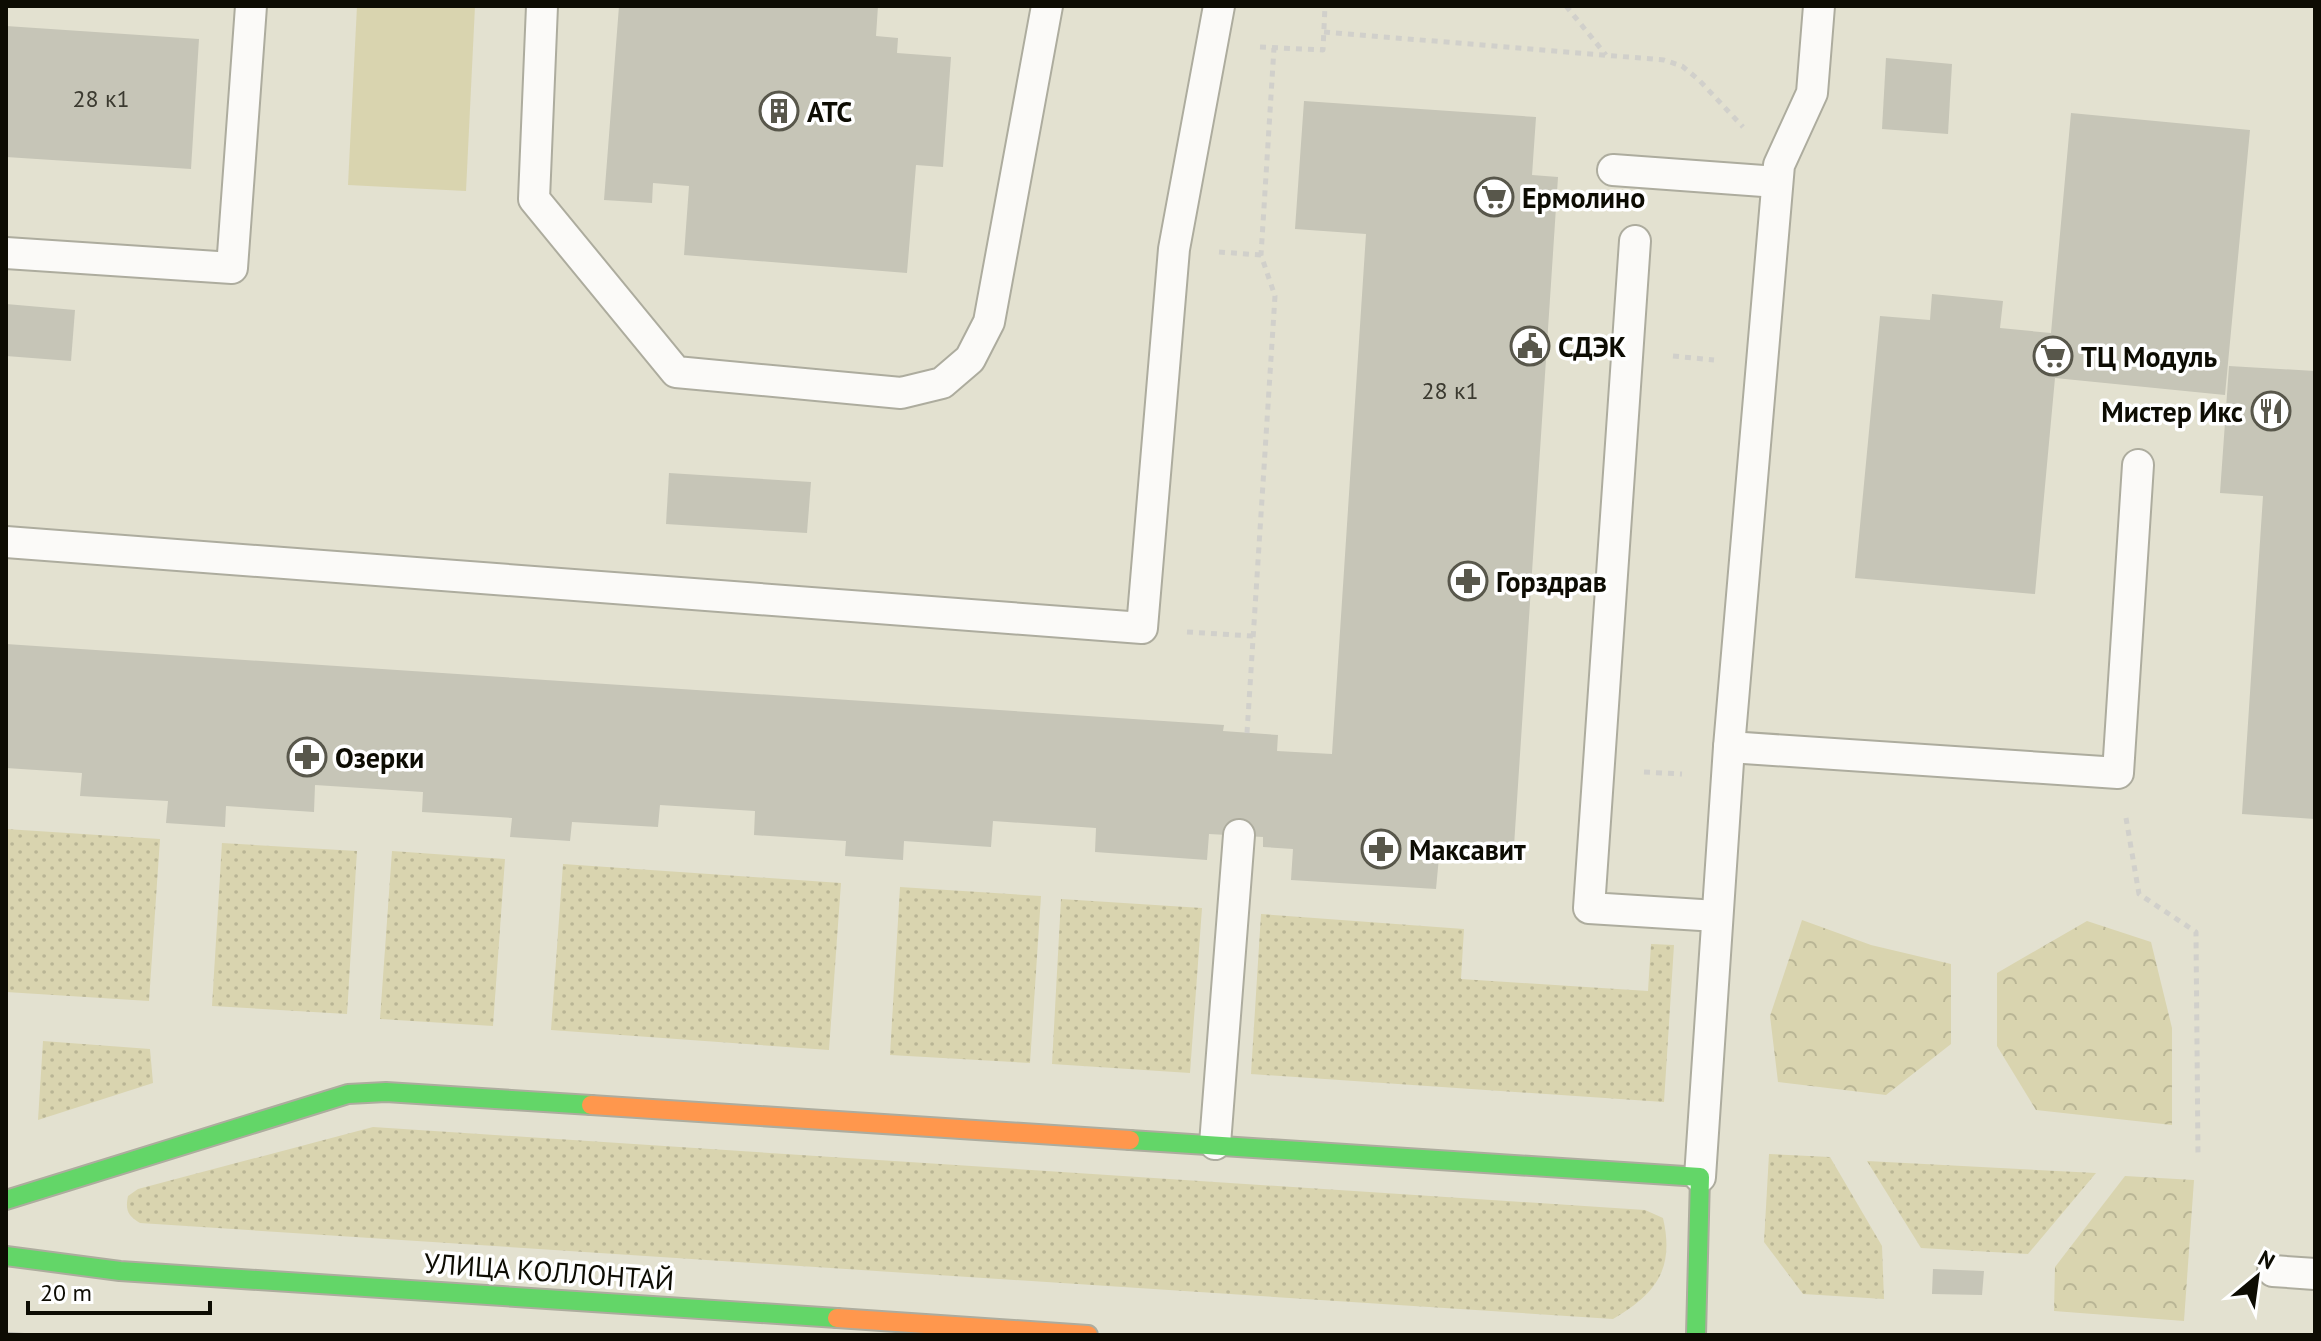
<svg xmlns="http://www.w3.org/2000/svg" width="2321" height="1341" viewBox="0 0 2321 1341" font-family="'PT Sans',sans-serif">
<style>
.green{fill:url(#green-dots)}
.forest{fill:url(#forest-crowns)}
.pitch{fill:#d9d4af}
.building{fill:#c6c5b7}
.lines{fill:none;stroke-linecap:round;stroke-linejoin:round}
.lane-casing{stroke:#adac9e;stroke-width:34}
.fast-casing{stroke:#adac9e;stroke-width:22}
.slow-casing{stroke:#adac9e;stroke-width:22}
.path{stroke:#d1d0cb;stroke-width:5;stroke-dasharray:6 6;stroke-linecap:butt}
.lane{stroke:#fbfaf8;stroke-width:30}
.fast{stroke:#63d668;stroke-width:18}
.slow{stroke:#ff974d;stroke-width:18}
.tram{stroke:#b1b1ad;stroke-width:2}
.labels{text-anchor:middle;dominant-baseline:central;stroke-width:7;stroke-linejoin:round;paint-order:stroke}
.number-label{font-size:24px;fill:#3b3a30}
.poi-label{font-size:28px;font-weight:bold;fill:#0d0c03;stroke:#fff;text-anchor:start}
.street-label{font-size:28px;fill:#0d0c03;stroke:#fff}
</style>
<defs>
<pattern id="green-dots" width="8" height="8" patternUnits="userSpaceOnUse" patternTransform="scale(2)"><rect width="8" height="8" fill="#d9d4af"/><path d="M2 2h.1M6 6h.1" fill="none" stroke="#b9b595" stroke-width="1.8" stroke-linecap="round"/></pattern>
<pattern id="forest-crowns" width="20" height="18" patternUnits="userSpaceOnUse" patternTransform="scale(2)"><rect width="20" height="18" fill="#d9d4af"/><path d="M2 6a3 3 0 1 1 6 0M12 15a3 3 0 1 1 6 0" fill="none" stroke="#b9b595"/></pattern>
</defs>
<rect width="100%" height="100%" fill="#e3e1d0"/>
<!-- green -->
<g class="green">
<path d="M6,829l154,10 -11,162 -143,-9z"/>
<path d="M222,843l135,8 -10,163 -135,-8z"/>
<path d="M392,851l113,8 -12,167 -113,-7z"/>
<path d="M563,864l278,19 -12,167 -278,-20z"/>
<path d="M900,887l141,9 -11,167 -140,-8z"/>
<path d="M1061,899l141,9 -12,165 -138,-9z"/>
<path d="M1261,914l203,15 -3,50 187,12 3,-47 23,1 -10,157 -413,-28z"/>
<path d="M43,1041l107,8 3,34 -115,37z"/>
<path d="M373,1127l1272,83 18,8c12,52 -8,76 -50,101l-1473,-96c-12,-7 -15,-13 -12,-27l10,-7z"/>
<path d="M1769,1154l61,3 52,89 2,53 -81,-5 -39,-52z"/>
<path d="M1867,1161l229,12 -68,81 -107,-6z"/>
</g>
<!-- forest -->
<g class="forest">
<path d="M1802,920l69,25 80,19v80l-65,51 -108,-13 -8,-66z"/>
<path d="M2087,921l64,21 21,86v97l-136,-15 -39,-64v-73z"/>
<path d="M2125,1176l69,4 -10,141 -130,-10 1,-44z"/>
</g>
<!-- pitch -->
<path class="pitch" d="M357,6h118l-9,185 -118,-6z"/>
<!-- building -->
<g class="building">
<path d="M619,6h259l-2,30 22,2 -1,15 54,4 -8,110 -27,-2 -9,108 -223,-18 5,-69 -36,-3 -1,20 -48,-3z"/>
<path d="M6,26l193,13 -8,130 -185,-12z"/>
<path d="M1886,58l66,6 -4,70 -66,-5z"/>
<path d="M1304,101l232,16 -4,58 26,2 -45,684 -74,-4 -3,32 -145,-9 2,-31 -30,-2v-10l-54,-3 -2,26 -112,-8 1,-24 -103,-7 -2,26 -87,-6 -1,19 -58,-4 1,-15 -92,-6 1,-24 -95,-6 -2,22 -86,-5 -2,19 -60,-4 2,-19 -90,-6 1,-20 -108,-7 -1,27 -88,-6 -1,21 -59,-4 2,-22 -88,-5 2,-23 -76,-5v-124l1218,81 -1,6 55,4 -1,16 55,3 34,-520 -71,-5z"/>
<path d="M2071,113l179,17 -25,265 -170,-17 -20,216 -180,-16 25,-262 50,4 2,-26 71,7 -3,27 51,5z"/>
<path d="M6,304l69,6 -4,51 -65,-5z"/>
<path d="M2229,366l86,5v448l-73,-5 21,-318 -43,-3z"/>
<path d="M669,473l142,9 -4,51 -141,-9z"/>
<path d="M1933,1269l51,2 -2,24 -50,-1z"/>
</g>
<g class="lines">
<defs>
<g id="lane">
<path d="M542,6l-8,193 142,173 225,21 41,-10 28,-24 19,-37 58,-316"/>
<path d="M1613,170l164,12"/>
<path d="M1635,241l-46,667 128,8"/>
<path d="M6,253l226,15 19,-262"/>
<path d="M6,542l1136,86 32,-379 45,-243"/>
<path d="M1729,747l389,26 20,-308"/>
<path d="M1215,1144l24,-309"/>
<path d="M1700,1177l29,-430 50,-582 33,-72 7,-87"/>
<path d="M2273,1271l42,3"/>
</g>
<g id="fast">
<path d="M1130,1140l570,37 -4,158"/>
<path d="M6,1200l342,-106 38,-2 205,13"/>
<path d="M6,1256l114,15 717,47"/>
</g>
<g id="slow">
<path d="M591,1105l539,35"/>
<path d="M837,1318l251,17"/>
</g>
</defs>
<!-- lane casing -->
<use href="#lane" class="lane-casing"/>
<!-- fast casing -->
<use href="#fast" class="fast-casing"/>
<!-- slow casing -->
<use href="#slow" class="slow-casing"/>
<!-- path -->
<g class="path">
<path d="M1566,6l40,49"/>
<path d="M1324,32l340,28 18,6 17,14 44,47"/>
<path d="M1260,47l63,3 2,-44"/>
<path d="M1219,252l42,3"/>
<path d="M1673,356l41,4"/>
<path d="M1187,632l66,4"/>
<path d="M1247,733l28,-437 -14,-41 13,-207"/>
<path d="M1644,772l38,2"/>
<path d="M2126,818l13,76 57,38 2,225"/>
</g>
<!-- lane -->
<use href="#lane" class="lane"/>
<!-- fast -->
<use href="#fast" class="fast"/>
<!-- slow -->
<use href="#slow" class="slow"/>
<!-- tram -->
<path class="tram" d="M6,1333l36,2"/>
</g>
<!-- icons -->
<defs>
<symbol id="building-ring" viewBox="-11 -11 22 22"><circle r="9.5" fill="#fff" stroke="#58574b" stroke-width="1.5"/><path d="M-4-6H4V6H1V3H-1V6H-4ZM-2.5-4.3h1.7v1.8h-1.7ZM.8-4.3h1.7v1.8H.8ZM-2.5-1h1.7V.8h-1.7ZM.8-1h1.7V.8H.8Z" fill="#58574b"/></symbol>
<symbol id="supermarket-ring" viewBox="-11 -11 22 22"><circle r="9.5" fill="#fff" stroke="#58574b" stroke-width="1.5"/><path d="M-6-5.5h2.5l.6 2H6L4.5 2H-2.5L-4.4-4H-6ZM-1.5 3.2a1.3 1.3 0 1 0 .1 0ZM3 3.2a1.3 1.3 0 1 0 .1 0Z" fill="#58574b"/></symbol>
<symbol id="civic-ring" viewBox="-11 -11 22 22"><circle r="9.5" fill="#fff" stroke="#58574b" stroke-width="1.5"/><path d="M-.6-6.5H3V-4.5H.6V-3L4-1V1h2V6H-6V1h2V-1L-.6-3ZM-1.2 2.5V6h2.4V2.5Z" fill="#58574b"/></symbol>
<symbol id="restaurant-ring" viewBox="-11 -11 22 22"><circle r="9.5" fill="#fff" stroke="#58574b" stroke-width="1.5"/><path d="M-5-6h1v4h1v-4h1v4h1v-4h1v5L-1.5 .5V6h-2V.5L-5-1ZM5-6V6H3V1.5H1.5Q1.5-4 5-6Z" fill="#58574b"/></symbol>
<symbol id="pharmacy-ring" viewBox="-11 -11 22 22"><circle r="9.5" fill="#fff" stroke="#58574b" stroke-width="1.5"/><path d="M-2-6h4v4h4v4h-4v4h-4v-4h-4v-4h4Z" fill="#58574b"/></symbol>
</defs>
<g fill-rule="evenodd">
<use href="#building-ring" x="757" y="89" width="44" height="44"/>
<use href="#supermarket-ring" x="1472" y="175" width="44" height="44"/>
<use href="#civic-ring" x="1508" y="324" width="44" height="44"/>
<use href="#supermarket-ring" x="2031" y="334" width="44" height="44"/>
<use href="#restaurant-ring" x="2249" y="389" width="44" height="44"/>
<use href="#pharmacy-ring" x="1446" y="559" width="44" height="44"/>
<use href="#pharmacy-ring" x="285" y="735" width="44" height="44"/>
<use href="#pharmacy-ring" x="1359" y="827" width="44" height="44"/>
</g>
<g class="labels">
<!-- number labels -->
<g class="number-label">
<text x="101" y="98">28 к1</text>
<text x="1450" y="390">28 к1</text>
</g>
<!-- poi labels -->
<g class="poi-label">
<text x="807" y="111">АТС</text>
<text x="1522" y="197">Ермолино</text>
<text x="1558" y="346">СДЭК</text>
<text x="2081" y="356">ТЦ Модуль</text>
<text x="2243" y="411" text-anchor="end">Мистер Икс</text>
<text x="1496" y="581">Горздрав</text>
<text x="335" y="757">Озерки</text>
<text x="1409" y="849">Максавит</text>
</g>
<!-- street labels -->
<g class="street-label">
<text transform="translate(549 1271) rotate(4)">УЛИЦА КОЛЛОНТАЙ</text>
</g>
</g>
<!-- border -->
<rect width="2321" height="1341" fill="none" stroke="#0d0c03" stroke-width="16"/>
<!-- north arrow -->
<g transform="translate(2257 1277) rotate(29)" stroke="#ffffff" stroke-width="6" paint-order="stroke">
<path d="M0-6L14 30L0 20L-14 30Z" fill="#0d0c03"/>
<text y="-12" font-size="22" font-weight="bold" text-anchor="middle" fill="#0d0c03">N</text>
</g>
<!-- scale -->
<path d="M28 1301v12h182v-12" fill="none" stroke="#0d0c03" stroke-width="4"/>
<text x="40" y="1301" font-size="24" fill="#0d0c03" stroke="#ffffff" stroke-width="6" paint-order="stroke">20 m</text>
</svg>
